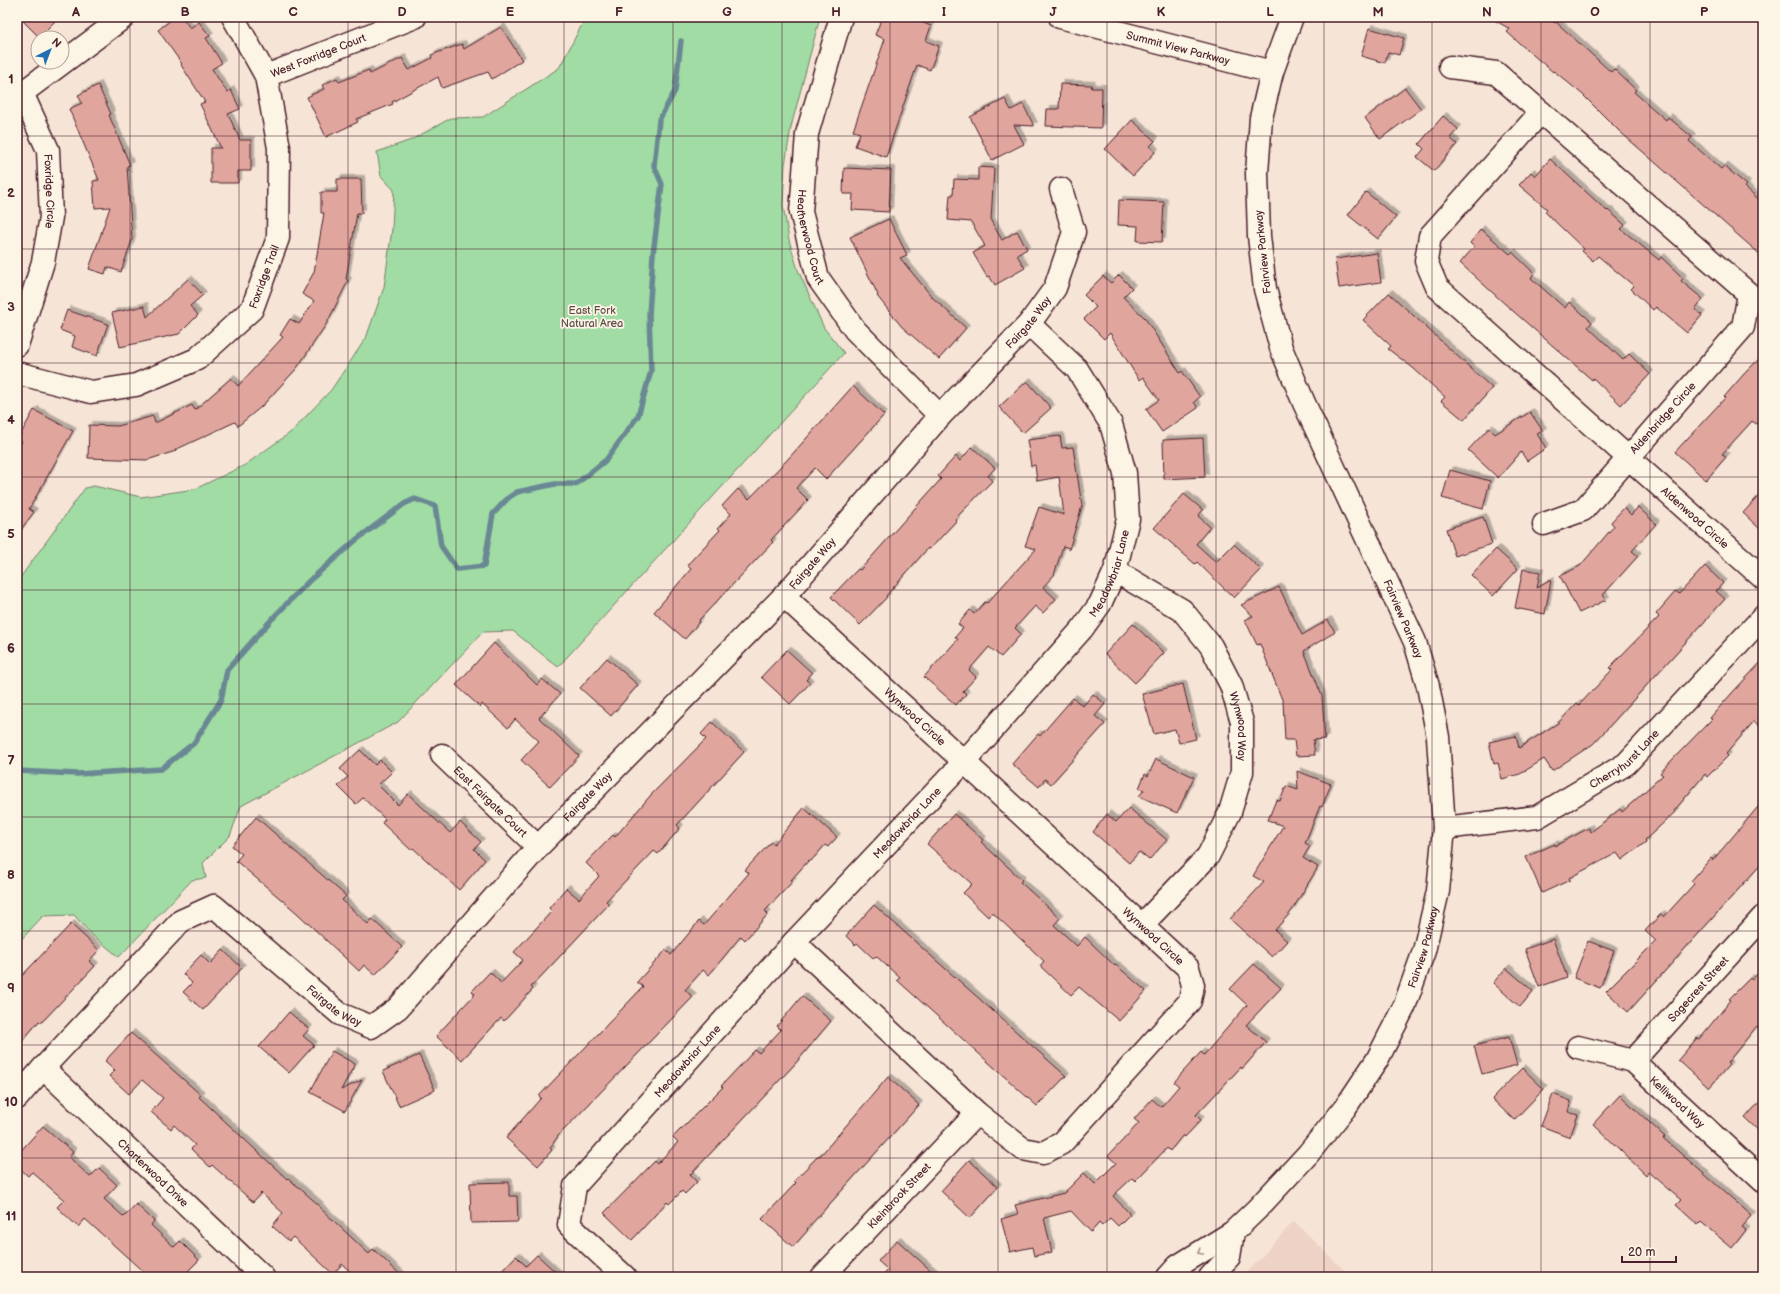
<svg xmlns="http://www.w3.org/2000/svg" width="1780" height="1294" viewBox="0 0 1780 1294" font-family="'Balsamiq Sans',sans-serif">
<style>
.built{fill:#efd2c6}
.green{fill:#a0dca3;stroke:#757e67}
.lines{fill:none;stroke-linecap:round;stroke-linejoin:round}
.stream{stroke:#6a8894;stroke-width:5.5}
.building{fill:#e0a69e;stroke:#4a1f2b;filter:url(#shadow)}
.minor-casing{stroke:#4a1f2b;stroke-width:25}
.major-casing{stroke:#4a1f2b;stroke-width:25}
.minor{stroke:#fcf5e5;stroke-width:22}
.major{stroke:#fcf5e5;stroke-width:22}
.oneway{stroke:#a38a88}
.grid{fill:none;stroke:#4a1f2b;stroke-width:1;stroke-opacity:0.55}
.labels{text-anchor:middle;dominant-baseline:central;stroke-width:3.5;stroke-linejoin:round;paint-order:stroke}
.street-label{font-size:11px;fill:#4a1f2b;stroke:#fcf5e5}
.park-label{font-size:11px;fill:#604e49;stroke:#fcf5e5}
.neatline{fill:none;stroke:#4a1f2b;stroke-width:1.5}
.grid-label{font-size:13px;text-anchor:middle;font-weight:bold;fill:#4a1f2b}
</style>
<defs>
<filter id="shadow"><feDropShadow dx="3.5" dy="-3.5" stdDeviation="0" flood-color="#0004"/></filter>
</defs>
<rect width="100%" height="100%" fill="#f6e5d7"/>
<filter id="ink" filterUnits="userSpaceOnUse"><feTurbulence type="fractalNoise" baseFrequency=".025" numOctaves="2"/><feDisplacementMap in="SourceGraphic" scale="8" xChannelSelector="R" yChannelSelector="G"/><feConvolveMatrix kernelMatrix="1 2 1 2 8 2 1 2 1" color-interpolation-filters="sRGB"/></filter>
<g filter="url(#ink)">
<!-- built -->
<path class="built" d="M1294,1221l57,56h-108z"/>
<!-- green -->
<path class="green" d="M586,17h234l-29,110 -6,38 -2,40 6,35 9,30 26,58 20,25 -286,314 -45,-36 -30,1 -85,90 -157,84 -11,30 -27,27 3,15 -14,2 -73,77 -27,-22 -18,-20 -31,1 -26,28v-362l68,-94 9,-2 47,11 54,-8 50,-24 46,-33 40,-42 35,-52 18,-51 8,-58 2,-39 -13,-14 -4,-24 34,-12 40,-22 32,-1 76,-49z"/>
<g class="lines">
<!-- stream -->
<path class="stream" d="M17,771l60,3 84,-5 33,-26 27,-43 6,-30 45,-51 37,-38 47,-41 48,-36 11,-5 20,7 6,40 16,23 27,-3 9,-52 15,-16 9,-6 38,-8h21l30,-24 32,-44 13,-45 -2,-56 4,-61 9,-70 -8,-18 5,-46 16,-29 6,-50"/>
</g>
<!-- building -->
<g class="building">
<path d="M19,17h40l-20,20z"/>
<path d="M175,17h7l8,11 9,-6 11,14 -4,2 16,25 -10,6 15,23 4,-2 9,19 -12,5 12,26h11v31h-13v12h-27v-35h10l-21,-44 5,-2 -24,-37 1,-1 -24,-34z"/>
<path d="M882,17h26l23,9 -5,15 13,5 -9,24 -13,-5 -31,92 -31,-11 5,-13 -7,-2 32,-92 -10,-4z"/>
<path d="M1489,17h59l7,6 1,-1 55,50 3,-3 22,21 -2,2 32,28 2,-3 24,20 -3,4 32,28 3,-3 23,19 -2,2 18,16v54l-145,-127 -36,-36 -28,-23 -1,1 -34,-29 -12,-11 3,-3z"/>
<path d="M501,27l21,33 -30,19 -4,-7 -46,16 -4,-11 -46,25 1,2 -37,15 2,3 -32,15 -19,-40 17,-8 -2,-4 15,-7 2,4 30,-12 1,4 32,-16 7,12 23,-12 -1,-3 31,-11 2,5z"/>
<path d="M1369,28l35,10 -5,17 -11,-3 -3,11 -24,-7z"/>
<path d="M1060,84l32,1 -1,3h11l-1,40 -55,-2 1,-17h12z"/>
<path d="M98,85l13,29 -2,1 21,50 -3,1 5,74 -11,32 -14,-5 -2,7 -16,-5 21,-62 -15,1 -2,-27 6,-1 -30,-71 13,-6 -4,-8z"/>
<path d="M1405,88l16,21 -41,30 -15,-21z"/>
<path d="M1005,99l6,11 12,-6 11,22 -20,-1 10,19 -32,16 -22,-43z"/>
<path d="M1443,116l15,13 -8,9 7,6 -23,27 -17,-14 7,-8 -5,-5z"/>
<path d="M1132,120l23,21 -5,5 5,6 -22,24 -28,-27z"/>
<path d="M1550,159l57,52 1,-1 17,15 -4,4 38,31 2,-3 22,21 -2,3 22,18 -8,10 7,6 -15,18 -31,-26 -3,3 -22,-21 3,-3 -36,-30 -5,5 -11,-10 2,-2 -39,-37 2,-3 -28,-24 12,-13 4,4z"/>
<path d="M978,167l16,1 -3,53 11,19 15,-9 10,18 -10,6 8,13 -30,17 -6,-9 -2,1 -14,-24 12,-7 -14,-24 -23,-2 2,-25h3l1,-16 24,1z"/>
<path d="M844,168l47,2 -2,42 -37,-2 1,-16h-10z"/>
<path d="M337,179h24l1,34h-5l-11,66 2,2 -21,42 -30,45 -35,38 -24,20 -3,-4 -60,28 1,1 -29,9 -59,-2 1,-33 29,1 35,-10 2,7 37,-18 3,5 36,-32 7,8 45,-49 -3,-2 10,-16 9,5 15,-23 -12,-7 12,-22 10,-59h-3v-21h16z"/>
<path d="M1366,192l30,25 -18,22 -30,-24z"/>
<path d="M1119,200l45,2 -2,40 -25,-1 1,-15 -20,-1z"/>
<path d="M889,219l18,36 -7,3 33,40 33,30 -27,31 -37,-32 -25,-31 1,-1 -28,-58z"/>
<path d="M1481,229l29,25 2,-2 22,21 -3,5 34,30 4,-6 23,20 -4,5 35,33 6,-6 21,20 -29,31 -28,-27 -1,2 -87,-76 -45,-41 14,-16 -4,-4z"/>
<path d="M1377,253l4,29 -42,6 -4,-29z"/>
<path d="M1119,275l13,13 -9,9 22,21 35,55 2,-2 18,26 -6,5 4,6 -36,24 -16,-23 13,-9 -16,-23 -4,3 -29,-47 -6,6 -20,-20 12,-12 -12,-12 19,-19 8,7z"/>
<path d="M188,279l15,16 -13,11 8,9 -19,19 -59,13 -8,-34 32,-7 3,11z"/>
<path d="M1389,293l103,95 -28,32 -23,-19 4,-4 -32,-29 -25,-19 3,-3 -28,-26z"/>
<path d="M67,310l41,14 -11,32 -25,-9 3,-11 -15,-6z"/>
<path d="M1763,355v61l-7,8 -4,-3 -30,33 4,3 -20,23 -31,-28 50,-54 -1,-1 20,-23z"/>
<path d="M1027,381l24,27 -28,25 -24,-26z"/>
<path d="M853,386l31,29 -58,64 -11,-11 -19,20 12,12 -37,40 2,2 -74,78 1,1 -15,18 -31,-27 37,-43 -4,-4 33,-35 -2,-2 13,-14 -9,-8 16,-17 11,10 39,-40z"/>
<path d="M34,410l39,21 -44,78 5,3 -17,23v-85l5,-9 -4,-2z"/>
<path d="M1530,412l13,19 -6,3 9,14 -19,13 -6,-9 -23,26 -30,-28 21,-22 6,6z"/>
<path d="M1060,436l2,12 11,-1 9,59 -13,44v-2l-6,-2 -9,29 -11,12 13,12 -13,14 -8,-7 -20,22 6,6 -20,23 -12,-10 -20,23 7,7 -13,14 3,3 -10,11 -32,-28 34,-38 -3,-2 8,-9 -5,-4 12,-14 4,4 11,-12 2,1 49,-54 -11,-3 14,-39 25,8 -5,-38 -22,4 -2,-16 -4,1 -4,-26z"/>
<path d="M1203,438l2,39 -41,2 -1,-39z"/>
<path d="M972,447l23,21 -7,8 4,5 -37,38 1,2 -26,28 -2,-1 -42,48 1,1 -27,28 -29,-28 27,-28 2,1 81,-91 -3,-3 18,-20 4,5z"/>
<path d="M1450,470l40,11 -7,28 -41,-11z"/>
<path d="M1763,491v41l-20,-19z"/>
<path d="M1184,494l19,16 -5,6 12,11 -14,17 20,18 18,-18 27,26 -27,28 -37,-36 -2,2 -41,-36z"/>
<path d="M1638,507l18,17 -24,27 6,5 -35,39 3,5 -27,13 -19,-37 20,-10 34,-40 -3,-4 13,-14 7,7z"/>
<path d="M1483,517l9,27 -37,12 -9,-27z"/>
<path d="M1496,549l22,20 -25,27 -22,-21z"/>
<path d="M1705,566l18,17 -7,8 9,8 -119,131 -13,14 -41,27 -8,-12 -24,15 -18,5 -4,-16 -4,1 -5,-22 27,-6 3,12 39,-25 19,-20 2,2 33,-35 -3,-2 50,-51 -3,-3 20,-23 3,3z"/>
<path d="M1523,569l17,3 -3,16 14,-8 -6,34 -30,-6z"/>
<path d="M1279,587l23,48 26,-15 7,12 -31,19 18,45 3,43 -12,1 2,15 -19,1 -2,-16h-9l-2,-38 -23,-58 -3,1 -12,-25 8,-4 -12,-11z"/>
<path d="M1133,624l31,29 -29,30 -30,-29z"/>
<path d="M494,643l43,42 5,-6 18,15 -21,24 40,38 -29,31 -29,-27 18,-19 -24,-22 -7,9 -26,-24 -2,3 -24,-22z"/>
<path d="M787,650l25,23 -6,7 4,3 -20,21 -29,-27z"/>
<path d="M607,658l31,27 -27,31 -31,-28z"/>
<path d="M1763,660v70l-9,-9 -28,33 2,2 -21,21 -2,-3 -31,37 1,1 -30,28 1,2 -24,18 -5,-7 -48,25 1,2 -28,13 -16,-36 29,-13v2l34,-18 2,4 29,-23 2,3 41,-37 -3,-2 14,-15 38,-39 -2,-1 22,-25z"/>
<path d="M1183,684l13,55 -17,4 -4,-14 -21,5 -12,-40z"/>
<path d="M1093,694l12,10 -10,12 10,8 -54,60 -6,-5 -6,8 -27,-23 26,-30 2,2 33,-38 10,8z"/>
<path d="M712,722l32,30 -67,73 3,3 -22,26 -4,-3 -48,50 3,3 -78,83 2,2 -29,32 -3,-3 -39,42 -26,-24 39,-42 -3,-3 18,-19 11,11 22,-23 -9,-8 38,-41 -3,-3 17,-20 13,11 20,-23 -13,-13 27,-28 2,2 35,-41 56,-57 -5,-5z"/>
<path d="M360,750l15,15 5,-5 12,12 -14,13 20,20 10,-11 42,39 10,-11 21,20 -7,7 11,11 -26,30 -46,-42 -2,2 -29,-27 3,-4 -22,-21 -7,6 -18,-18 10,-9 -8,-8z"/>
<path d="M1156,759l38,18 -17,36 -38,-17 5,-6 -5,-2 6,-14 3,2z"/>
<path d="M1297,771l34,13 -9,23 -2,-1 -15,37 5,3 -7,12 15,9 -27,45 -16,18 12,11 -15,16 -42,-38 34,-37 -11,-6 30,-50 -15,-6 8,-20 4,1 6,-15 12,4z"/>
<path d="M1763,801v61l-135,150 -22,-21 50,-50 -11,-10 16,-17 3,3 30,-33 -3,-3 20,-23 2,2z"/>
<path d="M804,808l33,29 -9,10 -3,-2 -14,16 -2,-1 -18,20 2,1 -28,30 3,3 -23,26 -4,-4 -32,39 -6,-5 -18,20 8,7 -135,139 -8,12 2,2 -14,16 -32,-28 35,-40 -2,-2 104,-109 -6,-5 29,-32 5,5 28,-34 5,4 45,-52 -4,-3 26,-28 3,2z"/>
<path d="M1129,808l38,32 -18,20 -10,-8 -10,11 -36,-31 14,-18 9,8z"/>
<path d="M954,814l29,26 -2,2 41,38 -2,2 40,36 -6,7 23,21 8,-9 30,29 1,-1 30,26 -27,30 -40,-34 -8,8 -31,-29 4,-5 -52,-49 -4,5 -25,-24 9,-9 -45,-40z"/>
<path d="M256,817l90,79 -4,4 26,24 4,-5 30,28 -27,28 -11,-10 -5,6 -63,-59 -60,-51 6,-7 -10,-8z"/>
<path d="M874,905l192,171 -29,30 -140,-126 3,-2 -24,-22 -3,2 -16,-15 -2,2 -9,-9z"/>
<path d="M71,924l28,26 -10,11 6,5 -54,57 -2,-2 -22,26v-66z"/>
<path d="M1553,939l14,38 -28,10 -14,-38z"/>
<path d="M1588,941l26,10 -14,37 -26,-10z"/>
<path d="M223,950l19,18 -39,42 -20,-18 9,-9 -9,-9 18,-19 9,9z"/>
<path d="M1254,964l27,24 -35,37 20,17 -24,27 -1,-2 -45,48 5,5 -16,17 -2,-2 -13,16 -3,-3 -32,33 -3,-3 -19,18 17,18 -12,12 -8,-8 -8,8 -3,-3 -8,9 -20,-21 -27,7 8,34 -18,4 -2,-9 -22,5 -9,-33 17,-5 -3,-9 49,-12 20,-20 11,11 21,-21 -8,-7 31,-33 -5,-4 18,-20 9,8 18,-21 -5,-4 27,-30 3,3 43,-50 -17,-16z"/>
<path d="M1763,967v65l-6,-6 -30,37 2,2 -20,23 -31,-28 19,-22 2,1 32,-39 -2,-1 21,-21 2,2z"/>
<path d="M1506,968l27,23 -13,16 -27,-24z"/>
<path d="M802,996l29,25 -37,44 -104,110 7,7 -12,12 -3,-3 -13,13 -2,-2 -35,38 -28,-27 51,-52 2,3 21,-22 -5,-5 50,-50 -2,-1 34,-36 4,3 22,-23 -4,-4z"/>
<path d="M289,1012l20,17 -6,7 11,9 -25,28 -30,-26z"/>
<path d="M131,1033l70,62 -2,2 88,82 1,-1 32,28 -1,1 50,47 4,-5 30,28h-47l-14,-13 -9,10 -40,-37 -4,4 -17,-15 11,-13 -22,-20 -8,9 -41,-37 -2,2 -19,-18 4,-4 -21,-20 -3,4 -20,-17 12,-14 -21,-18 -13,14 -20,-18 6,-6 -10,-9z"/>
<path d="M1509,1037l8,28 -35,9 -8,-28z"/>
<path d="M332,1051l23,13 -14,26 21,-10 -17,31 -35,-19z"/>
<path d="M419,1055l16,35 -36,16 -16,-35z"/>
<path d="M1522,1068l22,21 -30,31 -22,-21z"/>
<path d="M888,1077l31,28 -112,124 1,1 -15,17 -31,-28 34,-36 -2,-2 25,-26 1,1z"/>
<path d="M1553,1094l18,7 -3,11 10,3 -8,22 -29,-11z"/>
<path d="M1620,1095l45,42 -2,1 88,77 -10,11 5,4 -14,18 -31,-26 -3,3 -22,-20 5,-5 -33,-28 -2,3 -53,-51z"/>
<path d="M1763,1098v37l-18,-17z"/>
<path d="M43,1126l30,26 -4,5 21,20 9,-9 18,17 -13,14 20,18 12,-13 18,17 -3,4 23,22 6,-6 19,19 -17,17h-33l-64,-58 -7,8 -21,-20 7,-7 -32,-28 -4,4 -11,-10v-11z"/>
<path d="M969,1160l29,27 -28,31 -29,-27z"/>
<path d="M509,1182v14h8l1,26 -47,1 -1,-40z"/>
<path d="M897,1240l41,37h-56l6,-7 -10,-9z"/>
<path d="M537,1255l24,22h-65l20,-21 10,10z"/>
</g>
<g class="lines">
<defs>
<g id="minor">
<path id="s1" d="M841,17l-34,117 -6,78 17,66 37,52 85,86"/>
<path id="s2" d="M1060,17l212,55"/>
<path d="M1450,67l46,6 253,221 -6,33 -160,183 -39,14"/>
<path id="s3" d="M266,76l149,-59"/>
<path id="s4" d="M17,88l5,5 26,57 3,67 -8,45 -26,83"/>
<path d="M22,93l102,-76"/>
<path id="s5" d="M1541,112l-111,124 -4,25 11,26 326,291"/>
<path id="s6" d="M17,373l74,19 45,-7 61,-26 55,-50 26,-71 1,-90 -13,-72 -33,-59"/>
<path id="s7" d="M1115,571l67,39 29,36 20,39 11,37v50l-12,40 -22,44 -66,69"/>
<path id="s8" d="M784,596l404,372 5,17 -3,16 -128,142 -19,10 -20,-4 -46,-36 -183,-171"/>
<path id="s9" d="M442,755l96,92"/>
<path id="s10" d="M1444,828l93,-11 89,-53 137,-147"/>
<path id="s11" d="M1578,1047l55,14 130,120"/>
<path id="s12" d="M1633,1061l130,-144"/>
<path id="s13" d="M43,1068l220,209"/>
<path id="s14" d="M17,1098l26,-30 138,-147 33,-15 126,108 31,13 27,-19 140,-161 246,-251 156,-180 89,-92 26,-36 19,-56 -13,-43"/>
<path id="s15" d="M625,1277l-56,-52 6,-39 219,-244 170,-180 118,-133 18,-25 15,-33 13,-52 -3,-46 -14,-49 -34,-55 -48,-45"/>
<path id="s16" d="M822,1277l155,-164"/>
</g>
<g id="major">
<path id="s17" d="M1168,1277l10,-11 55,-34 24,-23 51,-55 37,-46 32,-48 27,-53 20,-56 14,-60 6,-63 -6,-91 -10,-51 -13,-44 -111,-239 -23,-55 -16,-59 -6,-53 -2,-63 4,-55 11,-46 20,-55"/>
<path d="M1210,1277l19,-20 4,-25"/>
</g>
</defs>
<!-- minor casing -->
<use href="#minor" class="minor-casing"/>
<!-- major casing -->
<use href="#major" class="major-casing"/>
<!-- minor -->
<use href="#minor" class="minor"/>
<!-- major -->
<use href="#major" class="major"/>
</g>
<!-- one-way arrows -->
<defs><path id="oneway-chevron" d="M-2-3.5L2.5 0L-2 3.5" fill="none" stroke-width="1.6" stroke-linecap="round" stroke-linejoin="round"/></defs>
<use class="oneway" href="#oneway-chevron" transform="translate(1200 1252) rotate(149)"/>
</g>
<!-- grid -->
<path class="grid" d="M130,17v1260M239,17v1260M348,17v1260M456,17v1260M564,17v1260M673,17v1260M782,17v1260M890,17v1260M998,17v1260M1107,17v1260M1216,17v1260M1324,17v1260M1432,17v1260M1541,17v1260M1650,17v1260M17,136h1746M17,249h1746M17,363h1746M17,477h1746M17,590h1746M17,704h1746M17,817h1746M17,931h1746M17,1045h1746M17,1158h1746"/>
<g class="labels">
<!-- street labels -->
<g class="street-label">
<text stroke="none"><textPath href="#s2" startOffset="122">Summit View Parkway</textPath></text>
<text stroke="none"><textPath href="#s3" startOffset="56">West Foxridge Court</textPath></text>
<text stroke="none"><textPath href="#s4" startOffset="111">Foxridge Circle</textPath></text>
<text stroke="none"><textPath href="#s1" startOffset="226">Heatherwood Court</textPath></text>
<text transform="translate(1263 252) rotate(-96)">Fairview Parkway</text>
<text stroke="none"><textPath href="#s6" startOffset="297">Foxridge Trail</textPath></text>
<text stroke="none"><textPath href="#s14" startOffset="1442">Fairgate Way</textPath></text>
<text transform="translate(1663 418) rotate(-48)">Aldenbridge Circle</text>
<text stroke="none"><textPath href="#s5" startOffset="566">Aldenwood Circle</textPath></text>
<text stroke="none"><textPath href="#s14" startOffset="1118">Fairgate Way</textPath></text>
<text stroke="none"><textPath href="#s15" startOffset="932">Meadowbriar Lane</textPath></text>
<text transform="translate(1403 619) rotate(67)">Fairview Parkway</text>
<text stroke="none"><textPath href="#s8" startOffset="178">Wynwood Circle</textPath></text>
<text stroke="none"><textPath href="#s7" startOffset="210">Wynwood Way</textPath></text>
<text stroke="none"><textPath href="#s10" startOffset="199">Cherryhurst Lane</textPath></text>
<text stroke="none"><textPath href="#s14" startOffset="794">Fairgate Way</textPath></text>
<text stroke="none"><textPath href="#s9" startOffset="67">East Fairgate Court</textPath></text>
<text stroke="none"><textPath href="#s15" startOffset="608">Meadowbriar Lane</textPath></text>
<text stroke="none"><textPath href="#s8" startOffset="502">Wynwood Circle</textPath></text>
<text stroke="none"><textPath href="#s17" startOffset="427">Fairview Parkway</textPath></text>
<text stroke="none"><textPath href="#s12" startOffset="97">Sagecrest Street</textPath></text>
<text stroke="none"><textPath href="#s14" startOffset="434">Fairgate Way</textPath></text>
<text stroke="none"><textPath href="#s15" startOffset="284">Meadowbriar Lane</textPath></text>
<text stroke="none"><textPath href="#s11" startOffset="117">Kelliwood Way</textPath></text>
<text stroke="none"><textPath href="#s13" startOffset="152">Charterwood Drive</textPath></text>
<text stroke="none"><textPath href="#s16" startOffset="112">Kleinbrook Street</textPath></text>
</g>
<!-- park labels -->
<g class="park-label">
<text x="592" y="310">East Fork<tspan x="592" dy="13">Natural Area</tspan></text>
</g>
</g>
<!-- margin -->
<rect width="1780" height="1294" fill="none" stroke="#fcf5e5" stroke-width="44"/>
<!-- north arrow -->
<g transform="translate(50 50) rotate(42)"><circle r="19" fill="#fcf5e5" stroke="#b59f9b"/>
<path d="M0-3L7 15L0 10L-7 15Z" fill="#1f6fb2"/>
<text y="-6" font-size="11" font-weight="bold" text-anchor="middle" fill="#4a1f2b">N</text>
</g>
<!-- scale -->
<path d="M1622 1256v6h54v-6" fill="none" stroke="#4a1f2b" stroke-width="2"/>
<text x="1628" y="1256" font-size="12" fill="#4a1f2b" stroke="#fcf5e5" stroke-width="3" paint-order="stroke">20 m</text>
<rect x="22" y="22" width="1736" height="1250" class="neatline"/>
<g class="grid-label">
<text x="76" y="16">A</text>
<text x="185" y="16">B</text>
<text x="293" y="16">C</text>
<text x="402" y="16">D</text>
<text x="510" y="16">E</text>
<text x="619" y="16">F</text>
<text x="727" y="16">G</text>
<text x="836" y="16">H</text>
<text x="944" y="16">I</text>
<text x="1053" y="16">J</text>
<text x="1161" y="16">K</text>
<text x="1270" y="16">L</text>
<text x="1378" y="16">M</text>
<text x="1487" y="16">N</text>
<text x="1595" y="16">O</text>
<text x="1704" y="16">P</text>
<text x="11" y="83">1</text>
<text x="11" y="197">2</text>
<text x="11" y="311">3</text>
<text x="11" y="424">4</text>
<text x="11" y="538">5</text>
<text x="11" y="652">6</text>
<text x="11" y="765">7</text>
<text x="11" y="879">8</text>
<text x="11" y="992">9</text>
<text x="11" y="1106">10</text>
<text x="11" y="1220">11</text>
</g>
</svg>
